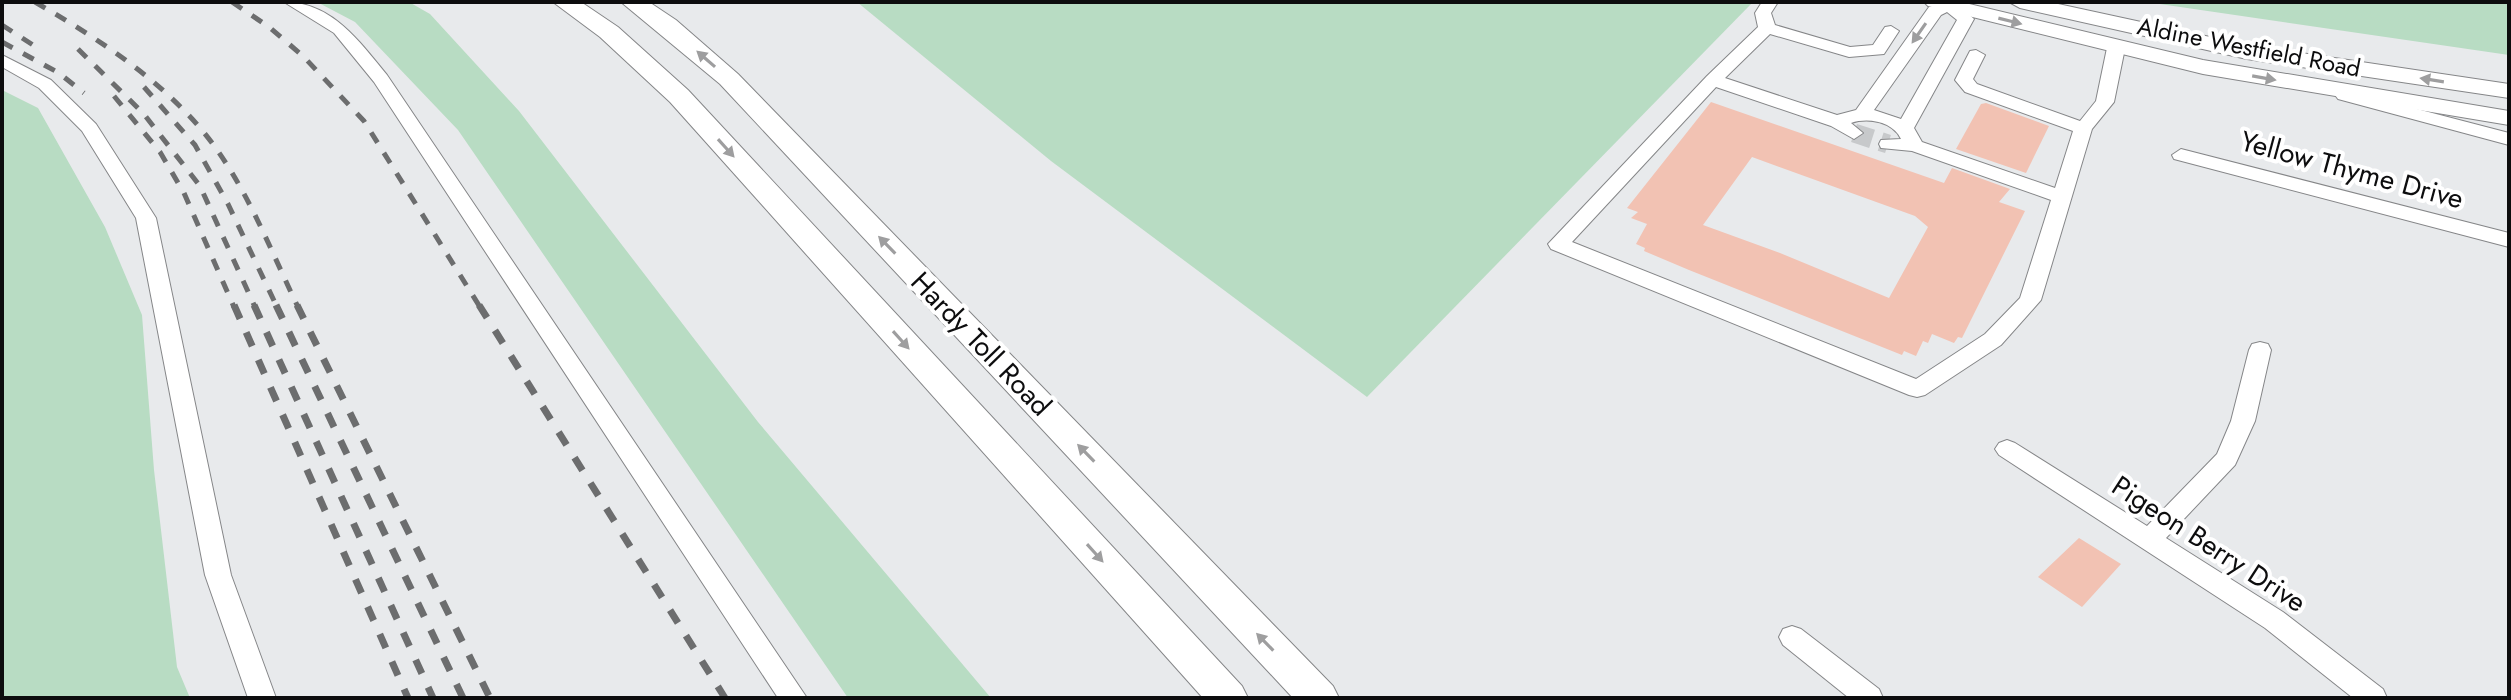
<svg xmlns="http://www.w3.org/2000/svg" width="2511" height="700" viewBox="0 0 2511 700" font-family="Jost,sans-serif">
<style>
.green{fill:#b8dcc3}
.building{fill:#f2c2b3;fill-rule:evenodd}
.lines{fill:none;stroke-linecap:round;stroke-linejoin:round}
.minor-tunnel{stroke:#c7c9cb;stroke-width:19;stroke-dasharray:19 9;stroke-linecap:butt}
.minor-casing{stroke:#858688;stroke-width:2}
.major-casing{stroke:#858688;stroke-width:2}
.highway-casing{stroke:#858688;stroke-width:2}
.minor{fill:#fff;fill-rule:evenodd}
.major{fill:#fff;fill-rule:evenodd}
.highway{fill:#fff;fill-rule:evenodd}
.rail-far1{stroke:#6c6d6e;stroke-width:5;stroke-dasharray:12 12;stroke-linecap:butt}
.rail{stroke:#6c6d6e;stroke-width:7;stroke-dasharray:15 15;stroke-linecap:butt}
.oneway{fill:#9e9e9f}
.labels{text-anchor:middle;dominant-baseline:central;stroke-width:8;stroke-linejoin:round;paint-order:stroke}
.far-street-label{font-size:24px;fill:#0d0d0e;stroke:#fff}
.street-label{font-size:28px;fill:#0d0d0e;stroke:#fff}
</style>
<rect width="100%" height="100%" fill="#e8eaec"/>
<!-- green -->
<g class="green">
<path d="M317,2h92l21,12 89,97 239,311 233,276h-143l-390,-568 -103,-108z"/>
<path d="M857,2h896l-386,395 -316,-236z"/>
<path d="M2146,2h363v53z"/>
<path d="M2,90l36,18 67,119 37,88 12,155 23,197 13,31h-188z"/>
</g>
<!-- building -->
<g class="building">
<path d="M1711,102l233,81 8,-15 58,21 -11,13 26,9 -63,127 -4,-1 -4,6 -22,-9 -4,9 -5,-2 -7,15 -12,-5 -2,4 -213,-85 -45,-19 1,-3 -9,-4 11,-20 -16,-6 7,-6 -11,-4zM1752,157l163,59 13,11 -39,71 -109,-45 -77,-28z"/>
<path d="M1986,103l63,23 -23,47 -70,-24 25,-45z"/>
<path d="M2079,538l42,26 -39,43 -44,-30z"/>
</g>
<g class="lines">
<!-- minor-tunnel -->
<path class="minor-tunnel" d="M1854,133l34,11"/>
<defs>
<g id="minor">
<path d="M284,2c48,0 75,39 103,73l420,623h-29l-404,-616 -40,-49z"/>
<path d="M1762,2h16l-7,11 4,12 75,22 23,-2 12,-18 6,-1 8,5 -15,23 -35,3 -79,-23 -45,44 112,37 19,-5 73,-103 26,-5 19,17 -60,109 8,14 133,46 18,-57 -108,-39 -10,-12 15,-29 6,-1 9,5 -12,24 4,5 103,37 16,-20 11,-53 9,-5 9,5 -11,54 -22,27 -51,171 -40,45 -76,50 -8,2 -8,-2 -358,-146 -3,-5 159,-168 51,-49 -3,-14zM1947,12l10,8 -56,99 -27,-9 67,-95zM1716,87l115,39 23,13 9,-6 -12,-10c18,-6 42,-1 50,16l-20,1 -2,4 2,4 31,3 139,49 -31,98 -35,36 -69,45 -344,-137z"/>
<path d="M2,55l49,25 45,44 60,94 75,357 45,123h-28l-43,-123 -69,-357 -54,-87 -43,-43 -37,-21z"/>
<path d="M2344,90l165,43v12l-171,-46 -3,-4 3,-4z"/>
<path d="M2181,149l328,84v14l-335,-88 -2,-4z"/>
<path d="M2260,342l8,2 3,6 -16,71 -20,44 -69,73 117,74 100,77 4,9h-34l-88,-70 -266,-173 -4,-6 4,-6 8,-3 8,3 132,83 70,-72 14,-33 18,-71 3,-6z"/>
<path d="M1792,626l9,3 78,60 4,9h-34l-66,-53 -4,-8 4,-8z"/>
</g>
<g id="major">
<path d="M1924,2h37l242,58 306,51v14l-306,-51 -275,-68z"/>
<path d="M2009,2h40l198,43 262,39v14l-262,-39 -227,-51z"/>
</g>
<g id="highway">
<path d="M553,2h28l37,25 70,63 554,596 6,12h-45l-533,-596 -70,-65z"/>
<path d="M621,2h28l27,18 62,54 595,612 6,12h-46l-573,-614z"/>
</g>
</defs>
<!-- minor casing -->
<use href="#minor" class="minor-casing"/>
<!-- major casing -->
<use href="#major" class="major-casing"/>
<!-- highway casing -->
<use href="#highway" class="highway-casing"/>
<!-- minor -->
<use href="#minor" class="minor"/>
<!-- major -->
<use href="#major" class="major"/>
<!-- highway -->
<use href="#highway" class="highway"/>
<!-- rail-far1 -->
<g class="rail-far1">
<path d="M35,2c60,35 120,73 166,127 43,51 68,118 97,178"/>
<path d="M232,2l37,25 34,29 61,65 116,186"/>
<path d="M2,25l31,20"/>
<path d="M2,42l57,31 25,20"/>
<path d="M78,49l65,64 57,73 55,121"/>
<path d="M144,87l51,58 33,59 49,103"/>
<path d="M114,96l46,56 24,41 50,114"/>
</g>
<!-- rail -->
<g class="rail">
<path d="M234,305l174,393"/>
<path d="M254,305l179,393"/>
<path d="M276,305l187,393"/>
<path d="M297,305l193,393"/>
<path d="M479,305l246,393"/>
</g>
</g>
<!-- one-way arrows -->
<defs><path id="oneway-solid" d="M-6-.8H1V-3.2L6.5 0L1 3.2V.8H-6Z" transform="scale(2)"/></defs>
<g class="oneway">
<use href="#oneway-solid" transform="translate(2010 21) rotate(14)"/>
<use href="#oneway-solid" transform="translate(1919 33) rotate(125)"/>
<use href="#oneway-solid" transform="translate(706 59) rotate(-139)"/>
<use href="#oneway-solid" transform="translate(2264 78) rotate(10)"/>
<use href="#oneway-solid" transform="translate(2432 80) rotate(-171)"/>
<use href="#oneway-solid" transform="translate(726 148) rotate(48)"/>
<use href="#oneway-solid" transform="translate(887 245) rotate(-134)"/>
<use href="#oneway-solid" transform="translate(901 340) rotate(48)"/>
<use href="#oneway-solid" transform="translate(1086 453) rotate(-134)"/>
<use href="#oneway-solid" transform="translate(1095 553) rotate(48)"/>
<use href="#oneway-solid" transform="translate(1265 642) rotate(-134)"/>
</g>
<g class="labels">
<!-- far-street labels -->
<g class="far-street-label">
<text transform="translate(2249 47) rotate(11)">Aldine Westfield Road</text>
</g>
<!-- street labels -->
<g class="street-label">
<text transform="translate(2352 170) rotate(15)">Yellow Thyme Drive</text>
<text transform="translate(981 344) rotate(46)">Hardy Toll Road</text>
<text transform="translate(2209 544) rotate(33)">Pigeon Berry Drive</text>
</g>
</g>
<!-- border -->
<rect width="2511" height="700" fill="none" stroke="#0d0d0e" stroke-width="8"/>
</svg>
